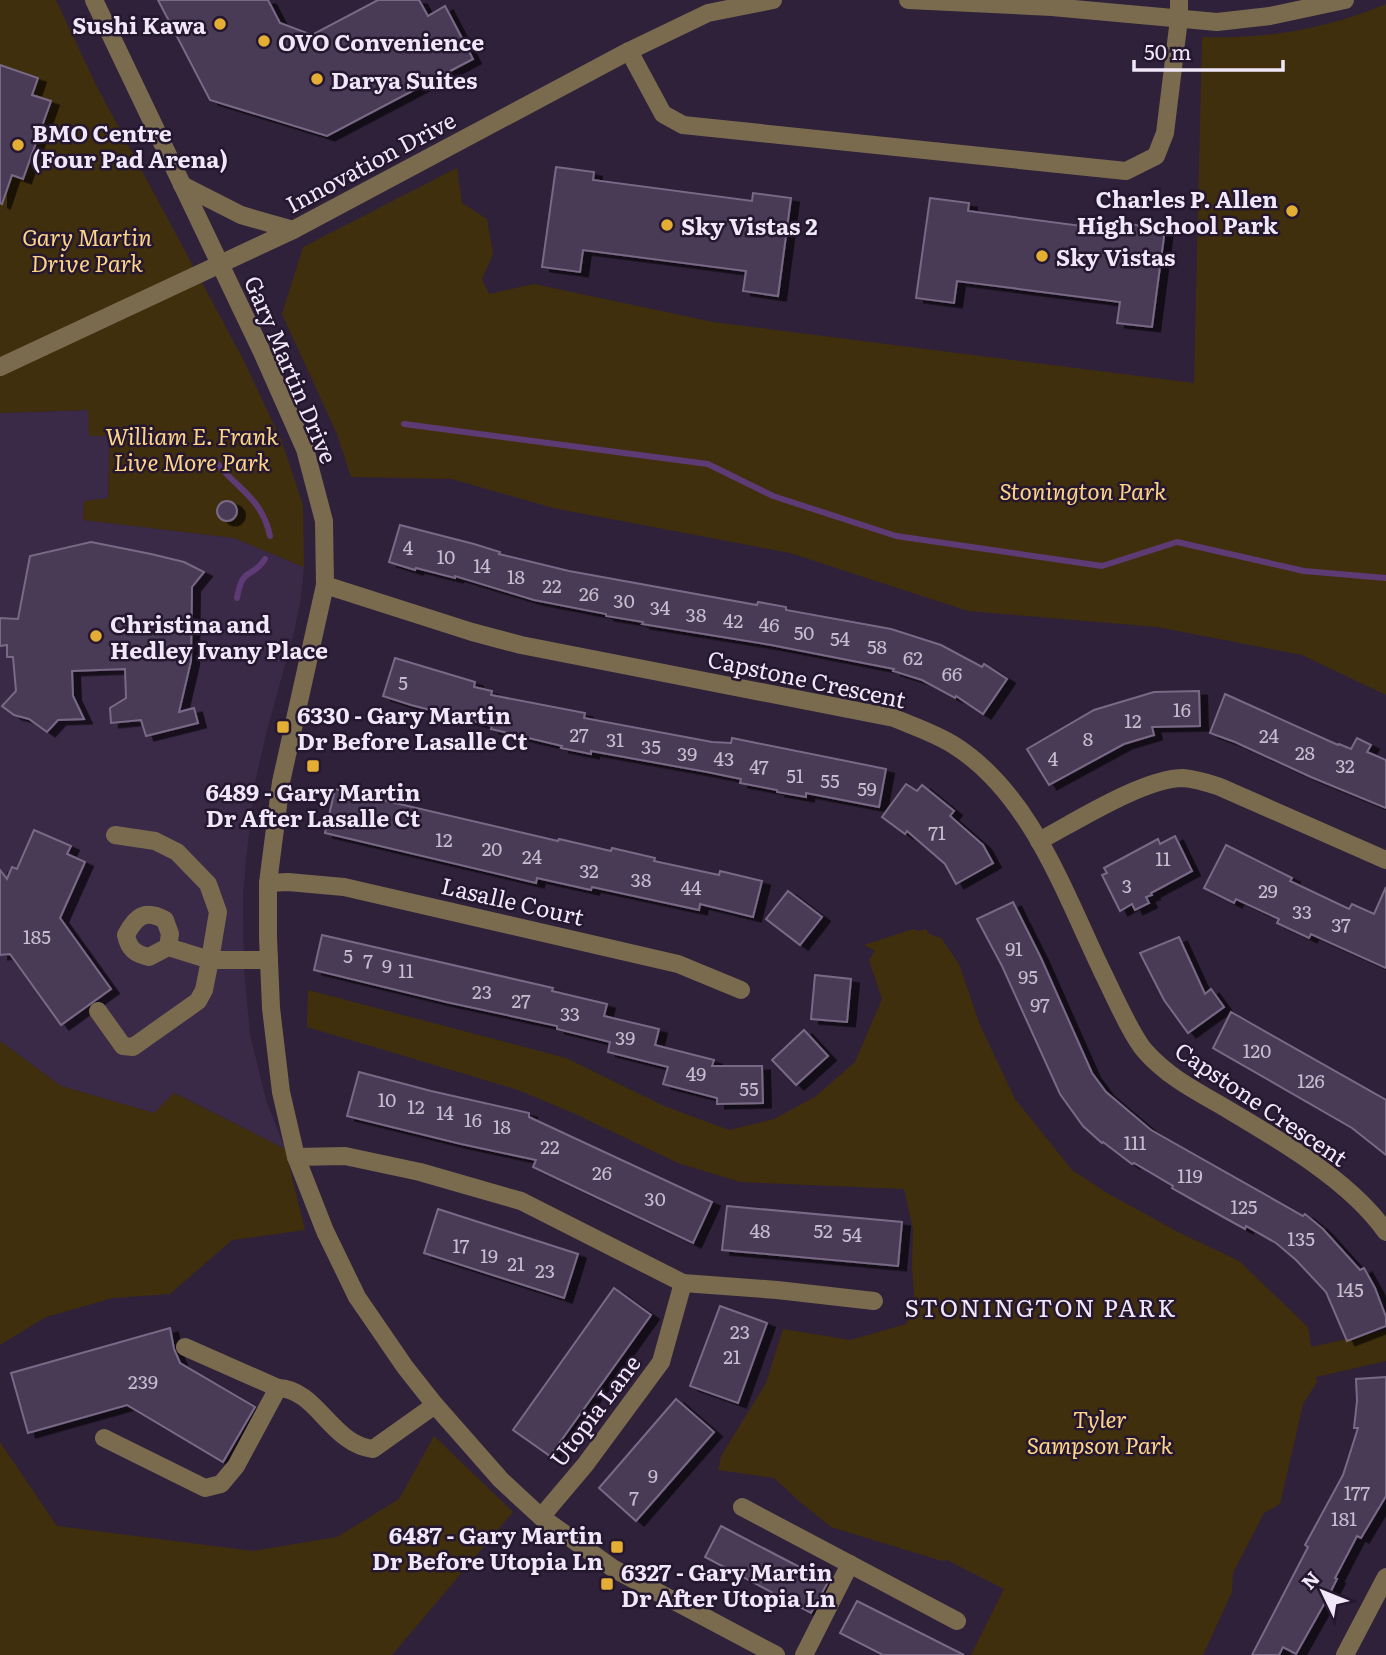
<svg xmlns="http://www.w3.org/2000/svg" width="1386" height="1655" viewBox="0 0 1386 1655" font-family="Literata,serif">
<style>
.built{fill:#3a2947}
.green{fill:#402f0d}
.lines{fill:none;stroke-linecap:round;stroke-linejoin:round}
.stream{stroke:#5e3b75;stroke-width:6}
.building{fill:#493a54;stroke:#796986;stroke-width:2;filter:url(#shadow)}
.minor{stroke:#7a6b4f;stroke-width:18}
.poi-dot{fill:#e4ae35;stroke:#25172f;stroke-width:2.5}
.labels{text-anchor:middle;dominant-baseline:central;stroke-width:5;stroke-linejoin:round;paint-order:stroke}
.number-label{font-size:19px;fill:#c6bccf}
.poi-label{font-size:23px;font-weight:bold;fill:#f0e8f8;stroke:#25172f;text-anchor:start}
.street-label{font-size:23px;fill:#f0e8f8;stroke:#25172f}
.park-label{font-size:23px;font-style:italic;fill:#fcd488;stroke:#25172f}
.neighbourhood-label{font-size:24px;letter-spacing:2px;fill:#f0e8f8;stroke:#25172f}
</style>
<defs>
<filter id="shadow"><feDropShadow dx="8" dy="4.5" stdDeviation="0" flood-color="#0009"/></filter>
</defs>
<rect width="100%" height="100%" fill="#2f2139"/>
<!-- built -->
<path class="built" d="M89,410l21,26 -2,62 -23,3 -1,19 150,18 70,29 -3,31 -7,34 -29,106 -10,45 -9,76 -3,37 1,73 6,65 16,66 19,49 -110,-56 -21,20 -93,-27 -61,-45v-628z"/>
<!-- green -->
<g class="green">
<path d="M0,0h56l40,85 148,276 38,81 21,63 1,62 -70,-29 -151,-18 1,-19 24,-3 2,-62h-21l-1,-26 -88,3z"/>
<path d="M1386,4v691l-84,-40 -145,-28 -189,-16 -178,-58 -237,-45 -101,-29 -101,-2 -14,-43 -55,-120 21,-67 154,-79 5,35 25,16 6,35 -11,25 7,15 45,-10 179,38 481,61 8,-346c65,2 124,-8 184,-33z"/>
<path d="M913,929l6,2 7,-2 3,5 12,4 18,26 21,61 35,74 57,71 35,23 71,39 61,29 69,66 3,20 75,-17v31l-70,16 1,5 -14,22 -23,100 -16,9 -31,60 -1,19 -29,63h-232l33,-66 -57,-29 -5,1 -111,-34 -32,-26 -25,-23 -56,-8 3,-14 45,-73 17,-54 67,11 56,-16 9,-17 -3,-40 1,-38 -9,-40 -164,-7 -62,-19 -105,-50 -55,-23 -211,-63 1,-37 258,68 98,48 65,24 45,-11 41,-22 40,-35 27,-63 -13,-39 6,-9 -11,-6z"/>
<path d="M0,1041l61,45 93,27 20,-20 111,56 20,81 -73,10 -62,54 -57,4 -67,19 -46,28z"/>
<path d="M434,1436l79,76 -121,143h-392v-213l57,84 196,25 84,-14 62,-38z"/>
</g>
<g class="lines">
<!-- stream -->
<g class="stream">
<path d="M404,424l304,40 65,32 123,40 206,30 75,-24 127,29 82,7"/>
<path d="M216,462c22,28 46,36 54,74"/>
<path d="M237,598c6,-34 15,-18 28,-39"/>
</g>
</g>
<!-- building -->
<g class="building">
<path d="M158,0h110l12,23 32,12 66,-35h41l9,16 17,-10 28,53 -146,77 -117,-36z"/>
<path d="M0,65l38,13 -6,17 19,6 -28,78 -11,-4 -10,29 -2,-1z"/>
<path d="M556,167l38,5 -1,8 159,21 1,-8 38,5 -13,98 -35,-5 3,-20 -163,-21 -3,22 -38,-5z"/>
<path d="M930,198l39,5 -1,8 159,21 1,-8 37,5 -13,98 -35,-4 3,-21 -163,-21 -3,22 -38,-5z"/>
<circle cx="227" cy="511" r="10"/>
<path d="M400,525l74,19 26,8 -1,2 70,17 188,34 1,-3 28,5v3l105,19 50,16 41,22 2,-3 23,15 -24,35 -27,-18 -1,2 -33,-18 -29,-9 1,-2 -123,-24 -129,-21 1,-2 -37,-6v-2l-72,-14 -79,-24v2l-39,-10 -1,2 -26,-8z"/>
<path d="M91,542l60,12 33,8 20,10 -12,15 -1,74 -12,51 15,-4 4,15 -52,13 -5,-16 -30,3 -1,-15 16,-10 -1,-29 -53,2 1,25 11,23 -26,1 -11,12 -18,-13 -15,-4 -12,-9 14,-15 -3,-34h-6v-12l-7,1v-28l18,1 12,-63z"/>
<path d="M395,658l80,24 -1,5 18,4 -1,4 94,18 -1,5 128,24 19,1 1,-5 154,31 -7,38 -73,-14v4l-29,-5v-2l-37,-7 1,-4 -34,-7 -116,-21v3l-30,-6 1,-2 -71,-17 1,-3 -81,-21 -28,-9z"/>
<path d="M1199,691l1,35 -48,1 2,8 -30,9 -75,41 -22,-36 67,-39 60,-18z"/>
<path d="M1225,694l113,51 1,-1 12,5 6,-11 14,7 -4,7 19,8v48l-75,-31 -76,-35 -25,-9z"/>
<path d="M906,784l11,7 5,-6 32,26 -4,5 33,29 10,18 -37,21 -11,-20 -38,-33 -2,3 -23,-17z"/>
<path d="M335,789l223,52 1,-2 52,12 1,-3 43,10 -1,3 65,14 1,-4 42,10 -9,36 -53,-13 -1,6 -107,-23 -1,3 -54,-12 -1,5 -211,-50z"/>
<path d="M34,830l37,16 -4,8 18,8 -25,56 51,71 -50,36 -51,-71 -10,1v-85l7,9 5,-12 5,2z"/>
<path d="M1175,836l17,35 -41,22 1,2 -6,2 3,6 -14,7 -3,-6 -12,7 -18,-36 5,-2 -3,-5 54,-29 2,5z"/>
<path d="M1226,845l66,33 -2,3 59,28 3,-5 22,10 12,-27v81l-75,-34 -2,4 -32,-15 2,-4 -43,-20 -2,4 -30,-15z"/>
<path d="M788,891l34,26 -22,28 -34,-26z"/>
<path d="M1013,902l28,56 51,115 14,19 45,38 152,86 2,-2 18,15 37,41 4,-2 11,20 11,29v9l-39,15 -21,-49 -30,-32 -20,-17 -30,-17 -1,3 -20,-11 -53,-30 1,-2 -39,-23 -2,1 -29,-22 -1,1 -19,-17 -23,-32 -58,-128 -25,-47z"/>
<path d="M322,935l231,53 -1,3 55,13 -3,12 55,13 -4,16 59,15 -2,6h50l1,37 -46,1v-6l-54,-14 5,-17 -60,-15 2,-10 -53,-13v-3l-111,-24 -132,-32z"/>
<path d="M1179,937l26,57 6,-5 13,18 -36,26 -24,-33 -24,-47z"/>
<path d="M815,975l36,4 -4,43 -36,-3z"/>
<path d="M1231,1012l155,88v55l-34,-27 -139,-80z"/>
<path d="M804,1030l24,26 -32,29 -24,-25z"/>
<path d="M359,1072l72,19 98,22v4l183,85 -19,41 -160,-76 3,-7 -75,-16 -114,-28z"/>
<path d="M727,1206l175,16 -4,44 -176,-16z"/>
<path d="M438,1209l140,45 -14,44 -140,-45z"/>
<path d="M614,1288l37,27 -101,141 -37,-26z"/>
<path d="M720,1306l47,17 -29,80 -48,-17z"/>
<path d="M170,1328l4,21 6,14 75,44 -32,55 -96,-57 -99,28 -17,-60z"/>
<path d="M1386,1377v119l-25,42 -4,-2 -22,42 2,1 -10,20 -31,55 -13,-7 -4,8h-27l56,-108 -3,-2 38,-70 15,-47h-4l3,-27 -1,-22z"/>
<path d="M676,1399l38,33 -78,89 -37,-33z"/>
<path d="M721,1526l107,56 -17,31 -106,-56z"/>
<path d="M857,1601l107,54h-81l-43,-22z"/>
</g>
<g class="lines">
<!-- minor -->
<g class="minor">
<path d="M94,0l168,352 43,97 19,72 1,64 -44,197 -13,101v54l3,71 10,84 15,65 29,74 32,66 48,70 30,38 66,75 40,37 73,52 162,86"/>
<path d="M908,0l144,7 165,15 53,-6 75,-16"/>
<path d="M629,51l34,63 20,11 443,46 30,-15 9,-23 14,-114v-19"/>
<path d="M182,185l59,30 52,15"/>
<path d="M0,367l293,-137 336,-179 79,-38 65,-13"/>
<path d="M325,585l147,47 49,13 373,73c19,8 40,15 58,26 78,48 112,148 150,227 10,20 29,64 43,80 22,25 49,39 77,55 54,32 128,74 164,126"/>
<path d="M115,835l40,6 22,11 31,32 10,28 -8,48h59"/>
<path d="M1039,841c36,-19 105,-63 144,-63 14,1 25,5 37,9l166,73"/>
<path d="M268,883l20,-1 56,5 334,77 63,26"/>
<path d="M98,1011l25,35 10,1 65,-46 6,-11 6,-30 -42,-13 2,-13 -5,-14c-20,-11 -29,-4 -39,15 3,15 10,19 23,22l19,-10"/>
<path d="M296,1157l49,-1 75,16 101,29 162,82 94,7 97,11"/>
<path d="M185,1347l93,41"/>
<path d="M104,1438l101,50 16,-4 15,-18 42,-78c39,1 53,56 95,61l62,-44"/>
<path d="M742,1507l215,114"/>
<path d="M541,1517l44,-52 76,-103 22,-79"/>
<path d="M804,1655l46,-91"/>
<path d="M1345,1655l41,-78"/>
</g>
</g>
<!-- markers -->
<g class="poi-dot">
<circle cx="220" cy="24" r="7"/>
<circle cx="264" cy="41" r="7"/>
<circle cx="317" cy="79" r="7"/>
<circle cx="18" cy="145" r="7"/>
<circle cx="1292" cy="211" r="7"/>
<circle cx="667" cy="225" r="7"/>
<circle cx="1042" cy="256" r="7"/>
<circle cx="96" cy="636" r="7"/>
<rect x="276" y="720" width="14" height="14" rx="3.5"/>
<rect x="306" y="759" width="14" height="14" rx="3.5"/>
<rect x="610" y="1540" width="14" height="14" rx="3.5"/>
<rect x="600" y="1577" width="14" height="14" rx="3.5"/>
</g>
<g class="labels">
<!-- number labels -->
<g class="number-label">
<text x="408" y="547">4</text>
<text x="446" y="556">10</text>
<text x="482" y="565">14</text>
<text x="516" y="576">18</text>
<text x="552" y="585">22</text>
<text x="589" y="593">26</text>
<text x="624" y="600">30</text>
<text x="660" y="607">34</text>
<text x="696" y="614">38</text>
<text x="733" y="620">42</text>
<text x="769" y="624">46</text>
<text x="804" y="632">50</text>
<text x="840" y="638">54</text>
<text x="877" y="646">58</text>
<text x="913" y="657">62</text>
<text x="952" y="673">66</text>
<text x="403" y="682">5</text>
<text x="1182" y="709">16</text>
<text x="1133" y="720">12</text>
<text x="579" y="734">27</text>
<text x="1269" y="735">24</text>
<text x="1088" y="738">8</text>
<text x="615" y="739">31</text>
<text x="651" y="746">35</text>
<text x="1305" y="752">28</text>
<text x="687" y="753">39</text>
<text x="724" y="758">43</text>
<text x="1053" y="758">4</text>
<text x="1345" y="765">32</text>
<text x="759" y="766">47</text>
<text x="795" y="775">51</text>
<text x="830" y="780">55</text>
<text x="867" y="788">59</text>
<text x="937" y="832">71</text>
<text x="444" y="839">12</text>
<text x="492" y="848">20</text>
<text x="532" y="856">24</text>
<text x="1163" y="858">11</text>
<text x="589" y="870">32</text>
<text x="641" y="879">38</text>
<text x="1127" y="885">3</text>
<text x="691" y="887">44</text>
<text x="1268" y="890">29</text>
<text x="1302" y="911">33</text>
<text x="1341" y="924">37</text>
<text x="37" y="936">185</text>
<text x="1014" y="948">91</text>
<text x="348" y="955">5</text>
<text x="368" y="960">7</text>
<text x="387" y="965">9</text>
<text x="406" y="970">11</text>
<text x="1028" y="976">95</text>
<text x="482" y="991">23</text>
<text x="521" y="1000">27</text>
<text x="1040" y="1004">97</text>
<text x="570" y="1013">33</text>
<text x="625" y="1037">39</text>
<text x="1257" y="1050">120</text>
<text x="696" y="1073">49</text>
<text x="1311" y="1080">126</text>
<text x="749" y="1088">55</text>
<text x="387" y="1099">10</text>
<text x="416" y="1106">12</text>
<text x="445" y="1112">14</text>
<text x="473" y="1119">16</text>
<text x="502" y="1126">18</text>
<text x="1135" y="1142">111</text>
<text x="550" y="1146">22</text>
<text x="602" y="1172">26</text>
<text x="1190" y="1175">119</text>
<text x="655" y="1198">30</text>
<text x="1244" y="1206">125</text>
<text x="760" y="1230">48</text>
<text x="823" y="1230">52</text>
<text x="852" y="1234">54</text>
<text x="1301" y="1238">135</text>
<text x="461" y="1245">17</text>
<text x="489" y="1255">19</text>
<text x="516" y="1263">21</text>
<text x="545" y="1270">23</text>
<text x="1350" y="1289">145</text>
<text x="740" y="1331">23</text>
<text x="732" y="1356">21</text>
<text x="143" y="1381">239</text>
<text x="653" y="1475">9</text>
<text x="1357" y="1492">177</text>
<text x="634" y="1497">7</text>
<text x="1344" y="1518">181</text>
</g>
<!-- poi labels -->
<g class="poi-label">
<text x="206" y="24" text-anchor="end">Sushi Kawa</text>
<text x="278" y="41">OVO Convenience</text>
<text x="331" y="79">Darya Suites</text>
<text x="32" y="132">BMO Centre<tspan x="32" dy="26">(Four Pad Arena)</tspan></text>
<text x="1278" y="198" text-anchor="end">Charles P. Allen<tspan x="1278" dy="26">High School Park</tspan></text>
<text x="681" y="225">Sky Vistas 2</text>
<text x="1056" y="256">Sky Vistas</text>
<text x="110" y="623">Christina and<tspan x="110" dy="26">Hedley Ivany Place</tspan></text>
<text x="297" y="714">6330 - Gary Martin<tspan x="297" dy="26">Dr Before Lasalle Ct</tspan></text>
<text x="313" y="791" text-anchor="middle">6489 - Gary Martin<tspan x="313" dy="26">Dr After Lasalle Ct</tspan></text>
<text x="603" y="1534" text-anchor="end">6487 - Gary Martin<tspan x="603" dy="26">Dr Before Utopia Ln</tspan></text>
<text x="621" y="1571">6327 - Gary Martin<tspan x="621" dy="26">Dr After Utopia Ln</tspan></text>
</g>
<!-- street labels -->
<g class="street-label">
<text transform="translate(370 161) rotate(-28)">Innovation Drive</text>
<text transform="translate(292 369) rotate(67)">Gary Martin Drive</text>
<text transform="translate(807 678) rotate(12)">Capstone Crescent</text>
<text transform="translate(513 900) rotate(13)">Lasalle Court</text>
<text transform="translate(1262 1103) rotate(34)">Capstone Crescent</text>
<text transform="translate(594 1410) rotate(-53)">Utopia Lane</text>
</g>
<!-- park labels -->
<g class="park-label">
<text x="87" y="236">Gary Martin<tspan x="87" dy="26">Drive Park</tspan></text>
<text x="192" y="435">William E. Frank<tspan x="192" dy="26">Live More Park</tspan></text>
<text x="1083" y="490">Stonington Park</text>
<text x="1100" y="1418">Tyler<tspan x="1100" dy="26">Sampson Park</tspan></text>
</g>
<!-- neighbourhood labels -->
<g class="neighbourhood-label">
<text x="1041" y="1306">STONINGTON PARK</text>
</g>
</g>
<!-- north arrow -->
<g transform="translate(1323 1592) rotate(313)" stroke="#25172f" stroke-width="5" paint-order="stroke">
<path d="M0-5L12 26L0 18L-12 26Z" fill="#f0e8f8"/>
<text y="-10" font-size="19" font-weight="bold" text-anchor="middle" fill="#f0e8f8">N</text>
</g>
<!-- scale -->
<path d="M1134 60v10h149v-10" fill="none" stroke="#f0e8f8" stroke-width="3.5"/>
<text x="1144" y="60" font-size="21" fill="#f0e8f8" stroke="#25172f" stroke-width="5" paint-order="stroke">50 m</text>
</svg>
